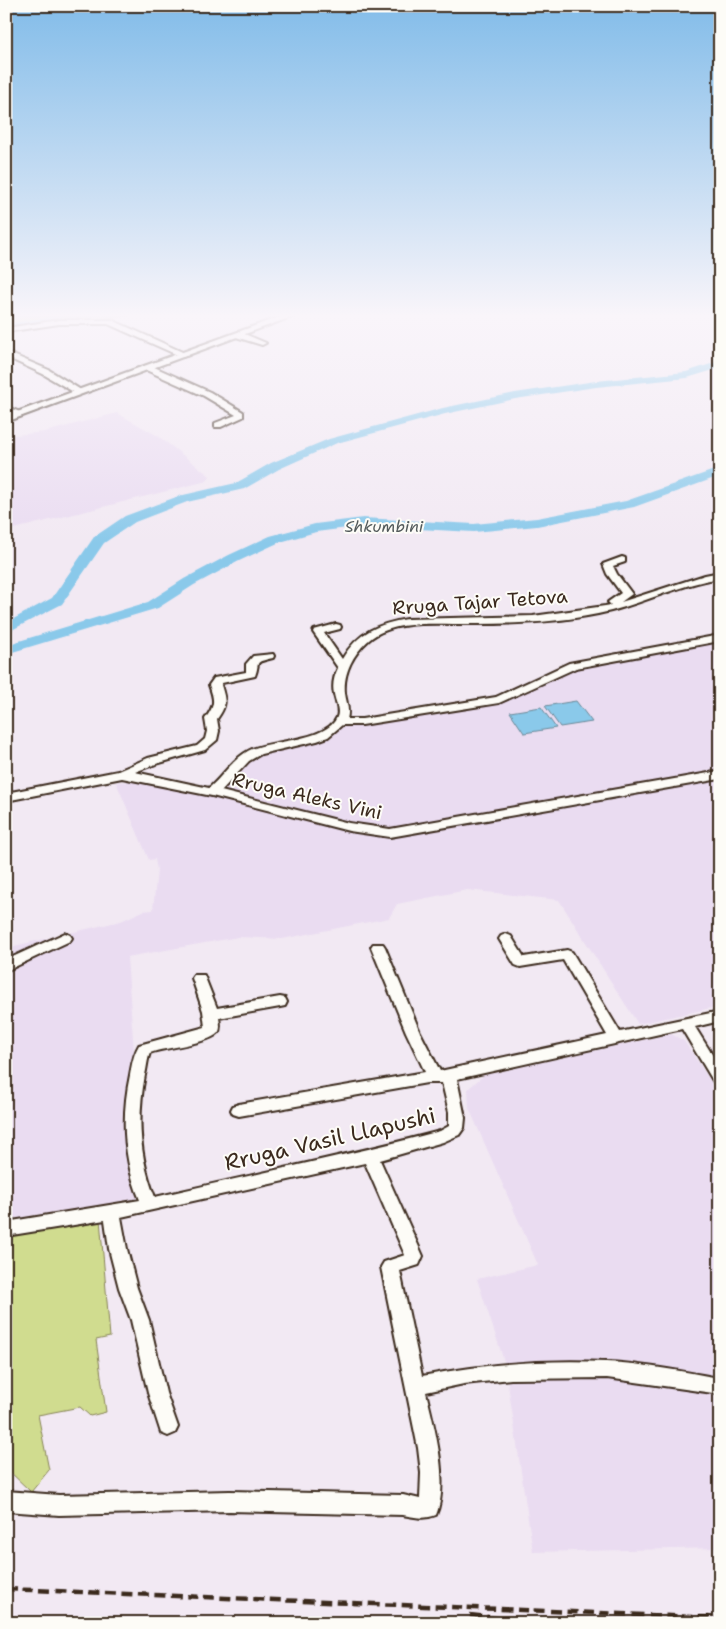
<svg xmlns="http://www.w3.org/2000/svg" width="726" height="1629" viewBox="0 0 726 1629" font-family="'Shantell Sans',sans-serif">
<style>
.built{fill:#eadcf1}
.green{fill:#d0dc8f;stroke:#868356}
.water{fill:#8ac9ea;stroke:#6a8998}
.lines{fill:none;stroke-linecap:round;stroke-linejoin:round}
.canal{fill:#8ac9ea;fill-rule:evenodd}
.river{fill:#8ac9ea;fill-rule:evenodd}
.minor-casing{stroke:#3b2a1e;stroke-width:4}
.major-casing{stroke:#3b2a1e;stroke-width:4}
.minor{fill:#fdfcf7;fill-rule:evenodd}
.major{fill:#fdfcf7;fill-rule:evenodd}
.rail{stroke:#3b2a1e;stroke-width:4.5;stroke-dasharray:11 5.5;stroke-linecap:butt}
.labels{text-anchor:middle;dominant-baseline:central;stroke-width:4;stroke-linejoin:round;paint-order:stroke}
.far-water-label{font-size:16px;font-style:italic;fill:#535a5b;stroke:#fdfcf7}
.street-label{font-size:19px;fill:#3b2a1e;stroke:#fdfcf7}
.near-street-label{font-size:22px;fill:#3b2a1e;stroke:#fdfcf7}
</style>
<rect width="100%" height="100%" fill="#f2e9f3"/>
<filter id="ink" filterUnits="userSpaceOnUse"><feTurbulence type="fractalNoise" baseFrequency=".02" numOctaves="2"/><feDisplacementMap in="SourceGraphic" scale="10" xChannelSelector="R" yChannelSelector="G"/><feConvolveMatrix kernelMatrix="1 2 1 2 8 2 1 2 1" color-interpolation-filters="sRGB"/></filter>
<g filter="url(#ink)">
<!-- built -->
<g class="built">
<path d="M117,413l41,23 52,40 -3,5 -201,50v-95l39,-4z"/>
<path d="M720,639v367l-82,18 -79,-124 -92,-10 -70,14 -8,14 -107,21 -44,-2 -111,20 8,109 -4,34 -6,1 12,98 -131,21v-272l115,-27 22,-10 10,-1 4,-40 -2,-11 -6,1 -33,-78 26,-1 73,17 42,-46 64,-12 17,-14 159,-25 75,-35z"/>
<path d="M671,1034l13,7 36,54v453l-187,4 -28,-188 -28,-85 61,-14 -69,-157 -1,-19 16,-14z"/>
</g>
<!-- green -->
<g class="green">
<path d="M6,316h124l-117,10 -3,-7z"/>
<path d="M100,1219l10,118 -14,3 10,72 -16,4 -10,-9 -42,8 11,55 -18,22 -25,-24v-233z"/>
</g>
<!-- water -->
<g class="water">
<path d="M576,701l16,21 -32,5 -15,-21z"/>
<path d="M541,707l15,21 -32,5 -14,-21z"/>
</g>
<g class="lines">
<!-- canal -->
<path class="canal" d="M56,316h13l-63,12v-4z"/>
<!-- river -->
<g class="river">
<path d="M720,361v7l-33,10 -91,9 -81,12 -70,15 -108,29 -58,26 -35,20 -57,13 -52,20 -31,21 -42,61 -56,29v-10l46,-25 42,-61 31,-21 54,-20 57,-13 35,-20 58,-24 114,-31 72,-15 81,-12 90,-9z"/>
<path d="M720,468v8l-86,31 -97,19 -63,6 -111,-6 -47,6 -36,10 -41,19 -45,24 -36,23 -152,46v-9l142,-43 36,-23 45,-24 41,-19 45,-12 48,-6 111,6 63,-6 89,-17z"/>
</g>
<defs>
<g id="minor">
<path d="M59,320h53l77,35 -7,2 -74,-33h-49l-53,8v-4z"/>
<path d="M236,333h6l24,10 -4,2 -26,-8z"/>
<path d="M6,352l43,18 35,22 -7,2 -34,-20 -37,-17z"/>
<path d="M146,366h6l58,26 33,20v5l-22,10h-6v-4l21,-8 -32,-19 -58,-26z"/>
<path d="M6,406l16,7 1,2 -4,2 -13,-6z"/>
<path d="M622,557l3,1v4l-12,4 4,8 15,20 -11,8 84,-27 15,-3v6c-38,6 -72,23 -109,33 -44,11 -91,13 -136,13 -31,1 -81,-6 -106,16 -15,13 -26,32 -24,53 1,9 5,16 2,26h15l134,-22 73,-34 151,-28v6l-144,27 -77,35 -137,22h-20l-14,12 -11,4 -56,13 -12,7 -28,30 128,32 41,6 330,-58v8l-330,58 -41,-6 -137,-35 -90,-18 -116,23v-8l112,-22 30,-13 49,-12 8,-7 2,-8 -2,-12c10,-14 10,-18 4,-34l5,-7 32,-6v-8l7,-8 20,-2 1,2 -1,2c-21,5 -12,3 -18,18l-33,7 -1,2c5,16 6,20 -4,34l2,12 -2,9 -12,10 -49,14 -21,8 74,16c14,-12 25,-31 43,-39 21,-9 75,-8 85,-32 3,-7 -2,-16 -3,-23 -2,-9 0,-18 4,-26l-25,-36 1,-2 22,-6 4,1 1,2 -1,2 -16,4 18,26c16,-27 36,-35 65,-40l126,-3 72,-10 6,-1 -3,-3 13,-9 -14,-19 -4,-10z"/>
<path d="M65,933l5,2 2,3 -2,3 -64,30v-11z"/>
<path d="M506,934l5,2 13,21 43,-7 5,2 48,80 100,-21v10l-25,6 25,40v19l-5,-2 -33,-55 -225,50 8,39 -1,10 -5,7 -16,7 -63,18 43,96 -4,9 -19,6 22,105c61,-12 122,-17 184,-14 35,1 78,10 114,16v16l-113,-16 -96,1 -47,5 -38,8c8,34 24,90 10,123 -12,5 -21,2 -33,0l-173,-4 -171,4 -53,-4v-20l53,4 171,-4 173,4 17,4 1,-26 -3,-25 -37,-181 3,-5 21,-7 -40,-92 -244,54 6,32 10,39 12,32 17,73 12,34 -3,6 -7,3 -7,-3 -13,-40 -17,-73 -12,-32 -10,-39 -4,-29 -99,16v-14l134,-22c-17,-41 -19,-83 -10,-125 2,-11 3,-20 9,-30l66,-18 -2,-16 -11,-33 2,-3h10l13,33 63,-11 5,1 2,4 -2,4 -5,1 -61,11c1,5 2,11 -1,15 -10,11 -52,14 -68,20 -3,7 -3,15 -5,22 -8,42 -6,82 10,122 95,-22 191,-41 285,-66l9,-5v-14l-7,-29h-15l-188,33 -6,-2 -2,-4 2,-4 6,-2 186,-32 -19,-40 -35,-85 2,-3h10l2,3 35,85 20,39 167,-36 -44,-75 -43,7 -5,-2 -16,-26 2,-3z"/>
</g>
<path id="major" d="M282,316h12l-288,106v-6z"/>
</defs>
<!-- minor casing -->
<use href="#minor" class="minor-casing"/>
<!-- major casing -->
<use href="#major" class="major-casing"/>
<!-- minor -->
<use href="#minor" class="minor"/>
<!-- major -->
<use href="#major" class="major"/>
<!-- rail -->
<g class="rail">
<path d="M6,1589l714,29"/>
<path d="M470,1615l66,8"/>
</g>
</g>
</g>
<!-- sky -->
<linearGradient id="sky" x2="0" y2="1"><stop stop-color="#82bce9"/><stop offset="0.58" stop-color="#f9f5fa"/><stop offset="1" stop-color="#f9f5fa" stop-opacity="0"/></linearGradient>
<rect width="726" height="544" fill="url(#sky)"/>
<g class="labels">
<!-- far-water labels -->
<g class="far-water-label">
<text x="384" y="526">Shkumbini</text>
</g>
<!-- street labels -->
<g class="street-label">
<text transform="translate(480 602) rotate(-4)">Rruga Tajar Tetova</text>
<text transform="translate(307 796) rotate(13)">Rruga Aleks Vini</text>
</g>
<!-- near-street labels -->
<g class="near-street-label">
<text transform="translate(330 1139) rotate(-13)">Rruga Vasil Llapushi</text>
</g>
</g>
<!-- margin -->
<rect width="726" height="1629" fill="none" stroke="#fdfcf7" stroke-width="25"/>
<rect x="12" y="12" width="701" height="1604" fill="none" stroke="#3b2a1e" stroke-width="2" filter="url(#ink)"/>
</svg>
